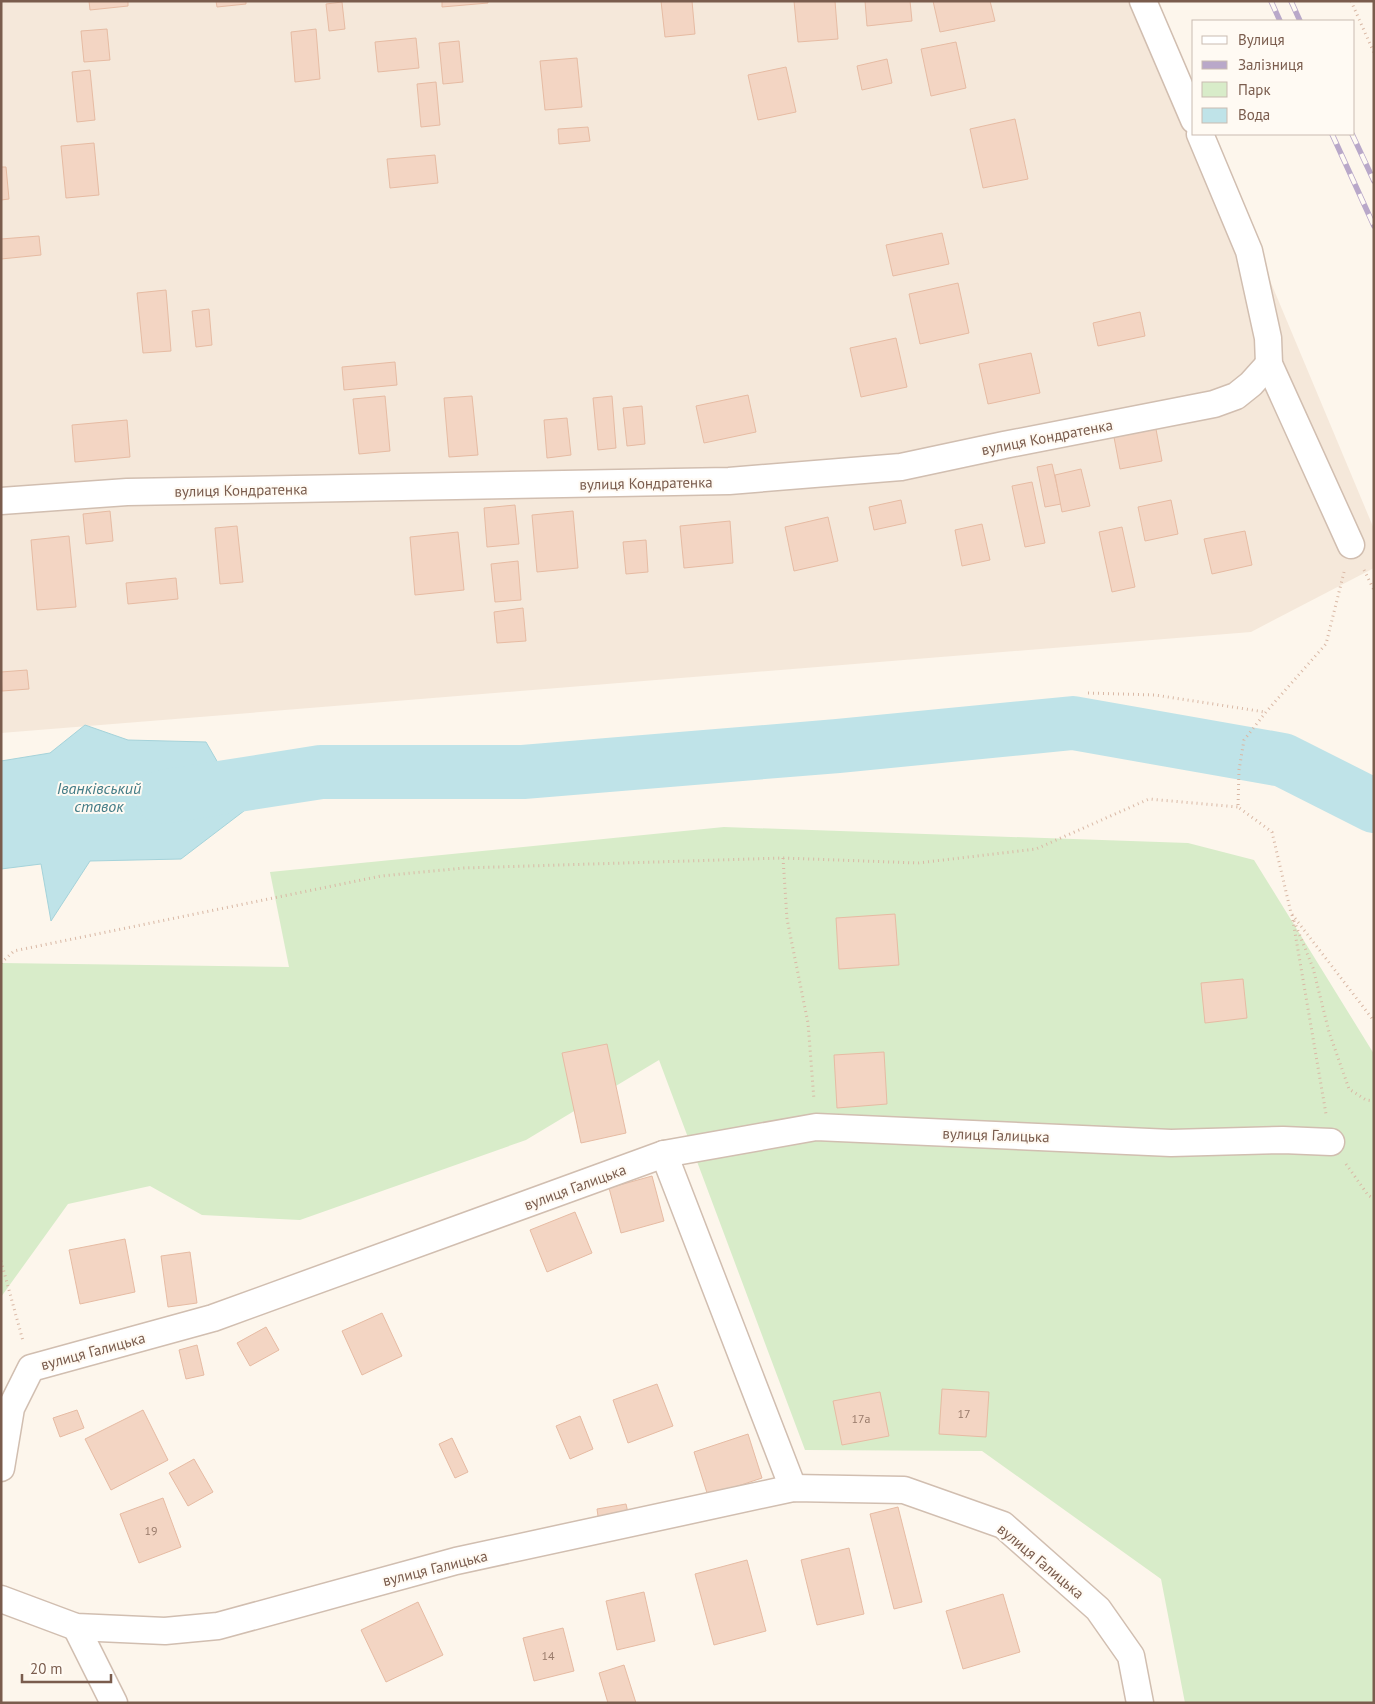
<svg xmlns="http://www.w3.org/2000/svg" width="1375" height="1704" viewBox="0 0 1375 1704" font-family="'PT Sans',sans-serif">
<style>
.residential{fill:#f5e8da}
.green{fill:#d8ecc9}
.water{fill:#bfe3e8;stroke:#a5d3da}
.lines{fill:none;stroke-linecap:round;stroke-linejoin:round}
.river{stroke:#bfe3e8;stroke-width:54}
.building{fill:#f3d5c3;stroke:#e6bba3}
.minor-casing{stroke:#d1beb0;stroke-width:29}
.path{stroke:#d9b8a5;stroke-width:3;stroke-dasharray:1 4;stroke-linecap:butt}
.minor{stroke:#fff;stroke-width:26}
.rail-casing{stroke:#b9a8c9;stroke-width:5.5}
.rail{stroke:#fffaf3;stroke-width:4;stroke-dasharray:11;stroke-linecap:butt}
.labels{text-anchor:middle;dominant-baseline:central;stroke-width:4;stroke-linejoin:round;paint-order:stroke}
.number-label{font-size:12px;fill:#987a6a}
.street-label{font-size:15px;fill:#7a5c4d;stroke:#fffaf3}
.water-label{font-size:16px;font-style:italic;fill:#437c86;stroke:#fffaf3}
</style>
<rect width="100%" height="100%" fill="#fdf6ec"/>
<!-- residential -->
<path class="residential" d="M1,1h1152l221,528v39l-123,64 -1250,101z"/>
<!-- green -->
<path class="green" d="M724,827l464,16 66,17 120,194v649h-189l-24,-124 -179,-128 -177,-1 -146,-390 -133,80 -226,80 -98,-5 -52,-29 -82,18 -67,93v-334l288,4 -19,-95z"/>
<!-- water -->
<path class="water" d="M85,725l43,15 78,2 23,40 28,19 -76,58 -91,2 -39,60 -10,-57 -40,5v-108l49,-8z"/>
<g class="lines">
<!-- river -->
<path class="river" d="M162,797l159,-25h202l315,-26 235,-23 210,37 91,46"/>
</g>
<!-- building -->
<g class="building">
<path d="M89,1h39v5l-38,4z"/>
<path d="M216,1h30v3l-29,3z"/>
<path d="M442,1h46v2l-46,4z"/>
<path d="M661,1h31l3,33 -30,3z"/>
<path d="M794,1h41l3,38 -40,3z"/>
<path d="M865,1h45l2,20 -45,5z"/>
<path d="M933,1h57l5,20 -55,11z"/>
<path d="M342,2l3,27 -16,2 -3,-27z"/>
<path d="M107,29l3,31 -26,2 -3,-31z"/>
<path d="M316,29l4,50 -25,3 -4,-50z"/>
<path d="M416,38l3,30 -41,4 -3,-30z"/>
<path d="M459,41l4,41 -20,2 -4,-41z"/>
<path d="M956,42l10,46 -35,8 -10,-47z"/>
<path d="M577,58l5,49 -37,3 -5,-49z"/>
<path d="M887,59l5,24 -30,7 -5,-24z"/>
<path d="M786,67l10,45 -38,8 -10,-45z"/>
<path d="M90,70l5,50 -18,2 -5,-50z"/>
<path d="M436,82l4,43 -19,2 -4,-43z"/>
<path d="M1015,119l13,60 -45,9 -13,-59z"/>
<path d="M588,127l2,14 -31,3 -1,-15z"/>
<path d="M94,143l5,52 -33,3 -5,-52z"/>
<path d="M435,155l3,28 -48,5 -3,-29z"/>
<path d="M1,167h5l3,32 -8,1z"/>
<path d="M942,233l7,31 -56,12 -7,-31z"/>
<path d="M39,236l2,19 -40,4v-20z"/>
<path d="M958,283l11,50 -49,11 -11,-50z"/>
<path d="M166,290l5,61 -28,2 -6,-60z"/>
<path d="M209,309l3,36 -16,2 -4,-36z"/>
<path d="M1140,312l5,24 -47,10 -5,-23z"/>
<path d="M896,338l11,49 -46,10 -11,-49z"/>
<path d="M1031,353l9,40 -52,11 -9,-40z"/>
<path d="M395,362l2,23 -53,5 -2,-23z"/>
<path d="M748,395l8,37 -52,11 -8,-37z"/>
<path d="M385,396l5,55 -31,3 -6,-55z"/>
<path d="M472,396l6,59 -29,2 -5,-59z"/>
<path d="M612,396l4,52 -18,2 -5,-52z"/>
<path d="M642,406l3,38 -18,2 -4,-38z"/>
<path d="M567,418l4,37 -24,3 -3,-38z"/>
<path d="M127,420l3,37 -55,5 -3,-37z"/>
<path d="M1155,424l7,37 -42,8 -7,-37z"/>
<path d="M1052,464l9,40 -16,3 -8,-40z"/>
<path d="M1081,469l9,37 -28,6 -7,-37z"/>
<path d="M1032,482l13,61 -20,4 -13,-61z"/>
<path d="M901,500l5,23 -32,7 -5,-23z"/>
<path d="M1171,500l7,34 -33,7 -7,-34z"/>
<path d="M515,505l4,39 -32,3 -3,-39z"/>
<path d="M110,511l3,30 -27,3 -3,-30z"/>
<path d="M573,511l5,57 -41,4 -5,-57z"/>
<path d="M828,517l10,44 -44,10 -9,-44z"/>
<path d="M730,521l3,42 -49,5 -4,-42z"/>
<path d="M982,524l8,36 -28,6 -7,-36z"/>
<path d="M237,526l6,56 -23,2 -5,-56z"/>
<path d="M1122,527l13,60 -23,5 -13,-60z"/>
<path d="M1245,531l7,34 -40,9 -8,-35z"/>
<path d="M458,532l6,58 -49,5 -5,-58z"/>
<path d="M69,536l7,71 -39,3 -6,-70z"/>
<path d="M646,540l2,32 -22,2 -3,-32z"/>
<path d="M518,561l3,39 -26,2 -4,-38z"/>
<path d="M176,578l2,21 -50,5 -2,-21z"/>
<path d="M523,608l3,33 -29,2 -3,-31z"/>
<path d="M27,670l2,19 -27,2 -1,-19z"/>
<path d="M895,914l4,51 -60,4 -3,-51z"/>
<path d="M1243,979l4,39 -42,5 -4,-40z"/>
<path d="M607,1044l19,89 -45,10 -19,-90z"/>
<path d="M884,1052l3,52 -50,4 -3,-53z"/>
<path d="M652,1176l12,45 -43,12 -12,-45z"/>
<path d="M575,1212l17,41 -45,19 -17,-42z"/>
<path d="M125,1239l10,53 -55,12 -11,-54z"/>
<path d="M190,1252l7,51 -29,4 -7,-51z"/>
<path d="M382,1313l20,43 -40,19 -20,-44z"/>
<path d="M266,1327l13,23 -29,16 -13,-23z"/>
<path d="M197,1345l7,30 -18,4 -7,-29z"/>
<path d="M657,1384l16,42 -45,17 -15,-43z"/>
<path d="M942,1389l47,3 -3,45 -47,-3z"/>
<path d="M880,1392l9,44 -47,9 -9,-44z"/>
<path d="M77,1410l7,18 -24,9 -7,-19z"/>
<path d="M143,1410l25,50 -57,30 -26,-51z"/>
<path d="M580,1416l13,33 -23,10 -14,-33z"/>
<path d="M748,1434l14,44 -54,18 -14,-44z"/>
<path d="M452,1438l16,34 -13,6 -16,-34z"/>
<path d="M194,1459l19,33 -25,14 -19,-33z"/>
<path d="M163,1498l18,49 -42,16 -19,-49z"/>
<path d="M626,1504l3,13 -30,6 -2,-14z"/>
<path d="M898,1507l24,95 -28,7 -24,-95z"/>
<path d="M849,1548l15,66 -47,11 -16,-65z"/>
<path d="M747,1560l19,71 -52,14 -19,-71z"/>
<path d="M644,1592l11,49 -38,9 -11,-49z"/>
<path d="M1003,1594l17,58 -57,17 -17,-58z"/>
<path d="M418,1602l25,53 -57,27 -25,-52z"/>
<path d="M563,1628l11,43 -40,10 -11,-43z"/>
<path d="M624,1665l12,38h-28l-9,-30z"/>
</g>
<g class="lines">
<defs>
<g id="minor">
<path d="M1143,1l51,119"/>
<path d="M1200,134l49,117 19,87 1,26 82,181"/>
<path d="M1,501l126,-9 602,-11 172,-14 103,-22 210,-41 22,-8 15,-12 18,-20"/>
<path d="M664,1154l129,334"/>
<path d="M1,1468l10,-60 20,-40 182,-50 451,-164 152,-27 355,16 112,-3 48,2"/>
<path d="M1,1599l75,28 89,4 53,-5 238,-65 337,-73 111,2 99,35 95,84 33,47 9,47"/>
<path d="M76,1627l38,76"/>
</g>
</defs>
<!-- minor casing -->
<use href="#minor" class="minor-casing"/>
<!-- path -->
<g class="path">
<path d="M1351,1l23,52"/>
<path d="M1364,570l10,20"/>
<path d="M1344,572l-18,72 -60,68 -22,28 -5,30 -1,37 34,25 19,81 83,108"/>
<path d="M1088,693l67,2 110,17"/>
<path d="M783,858l4,61 21,104 6,77"/>
<path d="M1292,915l34,199"/>
<path d="M1294,921l19,47 16,64 20,57 17,11 8,1"/>
<path d="M1,963l13,-12 367,-75 83,-8 319,-10 135,5 118,-14 113,-50 89,8"/>
<path d="M1346,1164l22,31 6,4"/>
<path d="M1,1261l22,80"/>
</g>
<!-- minor -->
<use href="#minor" class="minor"/>
<defs>
<g id="rail">
<path d="M1271,1l9,20"/>
<path d="M1291,1l9,20"/>
<path d="M1332,134l42,92"/>
<path d="M1352,134l22,47"/>
</g>
</defs>
<!-- rail casing -->
<use href="#rail" class="rail-casing"/>
<!-- rail -->
<use href="#rail" class="rail"/>
</g>
<g class="labels">
<!-- number labels -->
<g class="number-label">
<text x="964" y="1413">17</text>
<text x="861" y="1418">17а</text>
<text x="151" y="1530">19</text>
<text x="548" y="1655">14</text>
</g>
<!-- street labels -->
<g class="street-label">
<text transform="translate(1047 437) rotate(-11)">вулиця Кондратенка</text>
<text transform="translate(646 483) rotate(-1)">вулиця Кондратенка</text>
<text transform="translate(241 490) rotate(-1)">вулиця Кондратенка</text>
<text transform="translate(996 1135) rotate(2)">вулиця Галицька</text>
<text transform="translate(575 1187) rotate(-20)">вулиця Галицька</text>
<text transform="translate(93 1351) rotate(-15)">вулиця Галицька</text>
<text transform="translate(1041 1561) rotate(40)">вулиця Галицька</text>
<text transform="translate(435 1568) rotate(-14)">вулиця Галицька</text>
</g>
<!-- water labels -->
<g class="water-label">
<text x="99" y="788">Іванківський<tspan x="99" dy="18">ставок</tspan></text>
</g>
</g>
<!-- border -->
<rect width="1375" height="1704" fill="none" stroke="#7a5c4d" stroke-width="5"/>
<!-- legend -->
<rect x="1192" y="20" width="162" height="115" fill="#fffaf3" stroke="#cabbb1"/>
<rect x="1202" y="36" width="25" height="8" fill="#ffffff" stroke="#cabbb1"/>
<text x="1238" y="45" font-size="15" fill="#7a5c4d">Вулиця</text>
<rect x="1202" y="61" width="25" height="8" fill="#b9a8c9" stroke="#cabbb1"/>
<text x="1238" y="70" font-size="15" fill="#7a5c4d">Залізниця</text>
<rect x="1202" y="82" width="25" height="15" fill="#d8ecc9" stroke="#cabbb1"/>
<text x="1238" y="95" font-size="15" fill="#7a5c4d">Парк</text>
<rect x="1202" y="108" width="25" height="15" fill="#bfe3e8" stroke="#cabbb1"/>
<text x="1238" y="120" font-size="15" fill="#7a5c4d">Вода</text>
<!-- scale -->
<path d="M22 1674v8h89v-8" fill="none" stroke="#7a5c4d" stroke-width="2.5"/>
<text x="30" y="1674" font-size="15" fill="#7a5c4d" stroke="#fffaf3" stroke-width="4" paint-order="stroke">20 m</text>
</svg>
